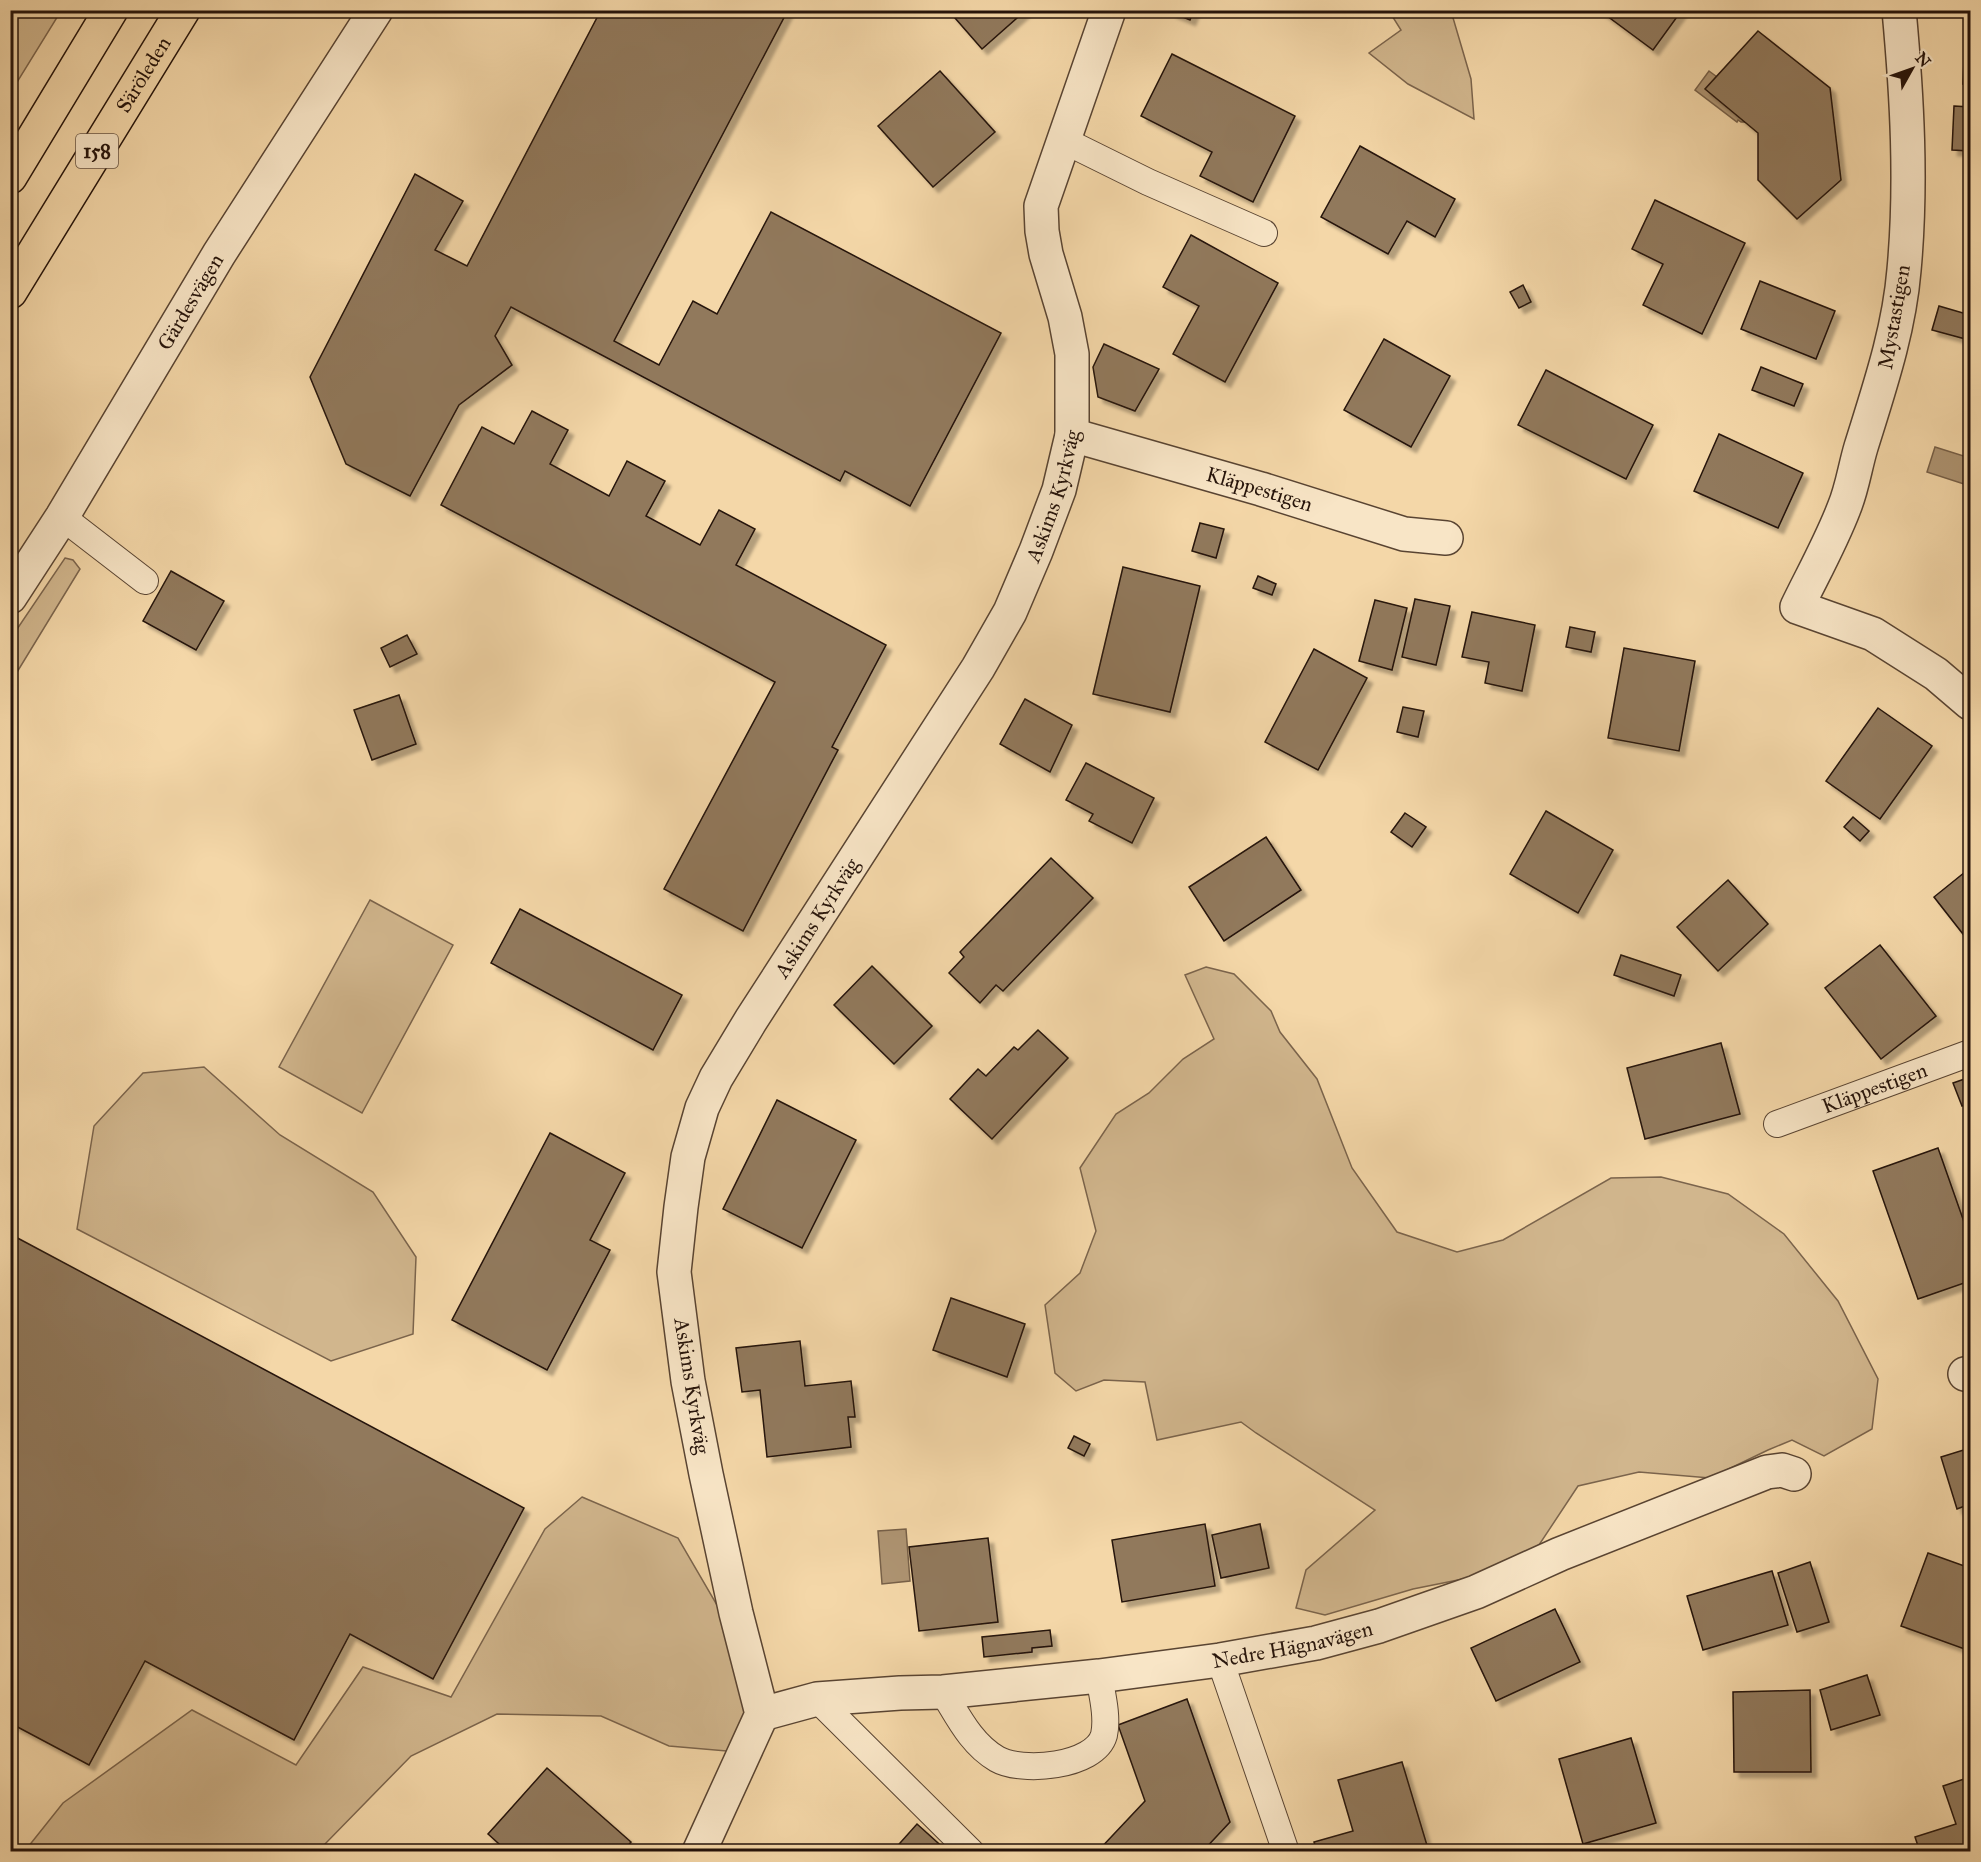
<svg xmlns="http://www.w3.org/2000/svg" width="1981" height="1862" viewBox="0 0 1981 1862" font-family="'IM FELL Great Primer',serif">
<style>
.green{fill:#d1b68d;stroke:#7b644c;stroke-width:1.5}
.water{fill:#ae9472;stroke:#776048;stroke-width:1.5}
.building{fill:#91795c;stroke:#25130a;stroke-width:1.5;filter:url(#shadow)}
.lines{fill:none;stroke-linecap:round;stroke-linejoin:round}
.service-casing{stroke:#594432;stroke-width:28}
.minor-casing{stroke:#594432;stroke-width:36}
.primary-casing{stroke:#25130a;stroke-width:36}
.service{stroke:#f8e5c6;stroke-width:26}
.minor{stroke:#f8e5c6;stroke-width:33}
.primary{stroke:#f4d7a8;stroke-width:33}
.labels{text-anchor:middle;dominant-baseline:central;stroke-width:6;stroke-linejoin:round;paint-order:stroke}
.shield{fill:#f8e5c6;stroke:#645242;stroke-width:1.5}
.shield-label{font-size:20px;font-weight:bold;fill:#25130a}
.street-label{font-size:21px;fill:#25130a;stroke:#f8e5c6}
</style>
<defs>
<filter id="shadow"><feDropShadow dx="5.5" dy="5.5" stdDeviation="1.5" flood-color="#0004"/></filter>
</defs>
<rect width="100%" height="100%" fill="#f4d7a8"/>
<filter id="stains"><feTurbulence type="fractalNoise" baseFrequency=".00333" numOctaves="4"/><feColorMatrix values="0 0 0 0 .2 0 0 0 0 .09 0 0 0 0 .02 0 0 0 .5 -.17"/></filter>
<radialGradient id="worn" r=".72"><stop offset=".6" stop-color="#630" stop-opacity="0"/><stop offset="1" stop-color="#630" stop-opacity=".3"/></radialGradient>
<!-- green -->
<g class="green">
<path d="M11,10l50,1 -50,81 -1,-81z"/>
<path d="M1389,11h62l20,68 3,40 -66,-35 -39,-31 32,-23z"/>
<path d="M65,558l8,2 7,9 -69,113v-44z"/>
<path d="M370,900l83,45 -91,168 -83,-46z"/>
<path d="M1206,967l28,7 37,37 9,21 37,47 35,89 45,64 60,20 46,-12 108,-62 50,-1 67,17 56,40 54,67 40,78 -6,50 -48,27 -32,-16 -24,10 -58,28 -71,-6 -61,14 -39,59 -46,28 -80,16 -88,26 -29,-7 10,-38 69,-60 -119,-77 -15,-11 -84,18 -12,-58 -41,-2 -28,11 -21,-18 -10,-68 35,-32 16,-42 -16,-63 36,-54 33,-21 34,-34 31,-20 -29,-64z"/>
<path d="M204,1067l76,68 93,57 43,65 -3,77 -82,27 -254,-132 17,-103 49,-53z"/>
<path d="M582,1497l96,41 46,79 22,94 -8,41 -69,-6 -68,-30 -104,-2 -86,42 -88,90 -1,5 -298,1 39,-49 129,-93 104,55 67,-98 88,30 94,-168z"/>
</g>
<!-- water -->
<g class="water">
<path d="M1709,71l42,31 -5,20h-5l-3,-2 -1,2 -42,-32z"/>
<path d="M1935,447l35,11v28l-43,-14z"/>
<path d="M906,1529l4,52 -28,3 -4,-53z"/>
</g>
<!-- building -->
<g class="building">
<path d="M601,10h187l-174,331 45,24 34,-64 24,13 54,-102 230,121 -91,173 -65,-35 -5,10 -329,-174 -16,29 17,29 -53,40 -49,91 -64,-32 -36,-87 105,-203 48,27 -28,49 32,16z"/>
<path d="M948,10h78l-44,39z"/>
<path d="M1172,10h22l-4,10 -19,-8z"/>
<path d="M1599,10h83l-29,40z"/>
<path d="M1758,31l72,57 11,92 -44,39 -39,-39v-47l-53,-44z"/>
<path d="M1172,54l123,62 -42,86 -53,-26 12,-24 -71,-36z"/>
<path d="M1964,61l6,1v23l-7,-1z"/>
<path d="M940,71l55,61 -62,55 -55,-61z"/>
<path d="M1954,106l16,1v44l-18,-1z"/>
<path d="M1360,146l95,53 -20,38 -28,-16 -19,33 -67,-37z"/>
<path d="M1655,200l90,43 -43,91 -59,-29 20,-41 -31,-15z"/>
<path d="M1191,235l87,48 -53,99 -52,-28 26,-48 -36,-19z"/>
<path d="M1760,281l75,30 -19,48 -75,-30z"/>
<path d="M1523,285l8,17 -12,6 -9,-16z"/>
<path d="M1939,306l31,9 -1,25 -37,-10z"/>
<path d="M1384,339l66,37 -39,71 -67,-37z"/>
<path d="M1104,344l55,25 -24,42 -37,-14 -5,-30z"/>
<path d="M1761,367l42,17 -9,22 -42,-16z"/>
<path d="M1546,370l107,55 -27,54 -108,-54z"/>
<path d="M532,411l36,19 -18,34 59,32 18,-35 38,20 -19,35 54,29 19,-35 36,19 -19,36 150,80 -54,102 6,3 -95,181 -79,-42 111,-207 -334,-177 41,-78 32,17z"/>
<path d="M1719,434l84,39 -25,55 -84,-37z"/>
<path d="M1200,523l24,6 -8,29 -24,-7z"/>
<path d="M1123,567l77,19 -30,126 -77,-18z"/>
<path d="M171,571l53,30 -28,49 -53,-29z"/>
<path d="M1258,576l18,8 -4,11 -19,-7z"/>
<path d="M1415,599l35,7 -14,59 -34,-8z"/>
<path d="M1375,600l32,8 -15,62 -33,-9z"/>
<path d="M1472,612l63,13 -13,66 -37,-8 4,-21 -27,-5z"/>
<path d="M1570,627l25,5 -4,20 -25,-5z"/>
<path d="M407,635l10,19 -27,13 -9,-19z"/>
<path d="M1624,648l71,13 -16,90 -71,-13z"/>
<path d="M1314,649l53,29 -49,92 -53,-28z"/>
<path d="M399,695l17,49 -44,16 -18,-50z"/>
<path d="M1025,699l47,26 -22,47 -50,-28z"/>
<path d="M1403,707l21,4 -6,26 -21,-5z"/>
<path d="M1878,708l54,38 -52,73 -54,-38z"/>
<path d="M1086,763l68,35 -22,45 -43,-22 4,-7 -27,-14z"/>
<path d="M1546,811l67,39 -35,63 -68,-39z"/>
<path d="M1405,813l21,14 -14,20 -21,-15z"/>
<path d="M1853,817l16,14 -9,10 -16,-14z"/>
<path d="M1266,837l35,53 -77,51 -35,-54z"/>
<path d="M1051,858l42,40 -90,93 -7,-6 -16,18 -31,-30 15,-16 -4,-5z"/>
<path d="M1970,868v75l-36,-46z"/>
<path d="M1728,880l40,44 -50,47 -41,-44z"/>
<path d="M520,909l162,86 -29,55 -162,-87z"/>
<path d="M1880,945l56,71 -55,43 -56,-71z"/>
<path d="M1621,955l60,20 -7,21 -60,-21z"/>
<path d="M872,966l60,60 -38,38 -60,-59z"/>
<path d="M1038,1030l30,28 -76,81 -42,-40 28,-30 8,7 28,-29 4,3z"/>
<path d="M1721,1043l19,71 -95,25 -18,-71z"/>
<path d="M1970,1077v26l-8,3 -9,-23z"/>
<path d="M777,1100l79,40 -54,108 -79,-39z"/>
<path d="M550,1133l75,40 -35,67 20,10 -63,120 -95,-50z"/>
<path d="M1938,1148l32,91v42l-52,18 -45,-128z"/>
<path d="M10,1234l514,274 -91,171 -83,-45 -56,106 -149,-79 -56,104 -79,-42z"/>
<path d="M951,1298l74,26 -18,53 -74,-27z"/>
<path d="M800,1341l5,45 46,-5 4,36h-7l3,30 -84,10 -7,-67 -18,2 -6,-44z"/>
<path d="M1074,1436l16,8 -6,12 -16,-8z"/>
<path d="M1970,1448v56l-13,5 -16,-52z"/>
<path d="M1205,1524l10,62 -93,16 -10,-62z"/>
<path d="M1260,1524l9,44 -48,10 -9,-43z"/>
<path d="M988,1538l10,84 -79,9 -10,-84z"/>
<path d="M1928,1553l42,15v83l-69,-25z"/>
<path d="M1810,1562l19,60 -32,10 -19,-59z"/>
<path d="M1772,1571l16,54 -85,25 -16,-54z"/>
<path d="M1555,1609l25,53 -84,39 -25,-53z"/>
<path d="M1050,1630l2,16 -20,2v4l-48,5 -2,-20z"/>
<path d="M1867,1675l13,40 -49,15 -11,-40z"/>
<path d="M1810,1690l1,82h-77l-1,-80z"/>
<path d="M1187,1699l43,123 -28,30h-105l48,-51 -27,-76z"/>
<path d="M1631,1738l25,85 -73,21 -24,-85z"/>
<path d="M1402,1762l27,90h-112l-3,-10 39,-11 -15,-51z"/>
<path d="M547,1768l84,74 -8,10h-115l-20,-18z"/>
<path d="M1970,1777v75h-50l-5,-15 41,-13 -13,-38z"/>
<path d="M917,1824l31,28h-56z"/>
</g>
<g class="lines">
<defs>
<g id="service">
<path d="M1063,140l85,42 116,51"/>
<path d="M62,517l83,64"/>
<path id="s1" d="M1777,1124l193,-71"/>
<path d="M1220,1660l66,192"/>
<path d="M943,1692c15,24 28,52 54,67 24,14 98,8 107,-24 4,-18 -2,-41 -5,-59"/>
<path d="M817,1699l154,153"/>
</g>
<g id="minor">
<path d="M1899,10c8,86 13,174 5,260 -5,61 -25,119 -43,177 -6,20 -9,42 -17,61 -13,34 -31,66 -47,99l76,27 63,40 34,29"/>
<path id="s2" d="M1072,435l189,54 143,45 42,4"/>
<path id="s3" d="M10,597l52,-80 157,-263 157,-244"/>
<path d="M1965,1374l5,-1"/>
<path id="s4" d="M762,1714l55,-15 83,-6 43,-1 156,-16 121,-16 96,-17 63,-17 97,-34 84,-38 207,-82 15,-2 12,4"/>
<path id="s5" d="M699,1852l63,-138 -26,-101 -30,-139 -18,-93 -14,-109 7,-65 7,-50 14,-49 14,-30 35,-58 227,-352 32,-56 26,-61 23,-61 13,-55v-81l-7,-37 -19,-63 -4,-23 -1,-25 68,-196"/>
</g>
<g id="primary">
<path d="M10,177l101,-167"/>
<path id="s6" d="M10,292l173,-282"/>
</g>
</defs>
<!-- service casing -->
<use href="#service" class="service-casing"/>
<!-- minor casing -->
<use href="#minor" class="minor-casing"/>
<!-- primary casing -->
<use href="#primary" class="primary-casing"/>
<!-- service -->
<use href="#service" class="service"/>
<!-- minor -->
<use href="#minor" class="minor"/>
<!-- primary -->
<use href="#primary" class="primary"/>
</g>
<g class="labels">
<!-- shield labels -->
<rect class="shield" x="76" y="134" width="42" height="34" rx="4.5"/>
<g class="shield-label">
<text x="97" y="151">158</text>
</g>
<!-- street labels -->
<g class="street-label">
<text stroke="none"><textPath href="#s6" startOffset="255">Säröleden</textPath></text>
<text stroke="none"><textPath href="#s3" startOffset="346">Gärdesvägen</textPath></text>
<text transform="translate(1894 317) rotate(-80)">Mystastigen</text>
<text stroke="none"><textPath href="#s2" startOffset="195">Kläppestigen</textPath></text>
<text stroke="none"><textPath href="#s5" startOffset="1478">Askims Kyrkväg</textPath></text>
<text stroke="none"><textPath href="#s5" startOffset="992">Askims Kyrkväg</textPath></text>
<text stroke="none"><textPath href="#s1" startOffset="104">Kläppestigen</textPath></text>
<text transform="translate(692 1386) rotate(81)">Askims Kyrkväg</text>
<text stroke="none"><textPath href="#s4" startOffset="536">Nedre Hägnavägen</textPath></text>
</g>
</g>
<!-- margin -->
<rect width="1981" height="1862" fill="none" stroke="#f4d7a8" stroke-width="36"/>
<rect x="12" y="12" width="1957" height="1838" fill="none" stroke="#25130a" stroke-width="3"/>
<rect x="18" y="18" width="1945" height="1826" fill="none" stroke="#25130a" stroke-width="1.5"/>
<!-- north arrow -->
<g transform="translate(1912 69) rotate(50)" stroke="#f8e5c6" stroke-width="4.5" paint-order="stroke">
<path d="M0-4.5L10 22L0 15L-10 22Z" fill="#25130a"/>
<text y="-9" font-size="16" font-weight="bold" text-anchor="middle" fill="#25130a">N</text>
</g>
<rect width="100%" height="100%" filter="url(#stains)"/>
<rect width="100%" height="100%" fill="url(#worn)"/>
</svg>
